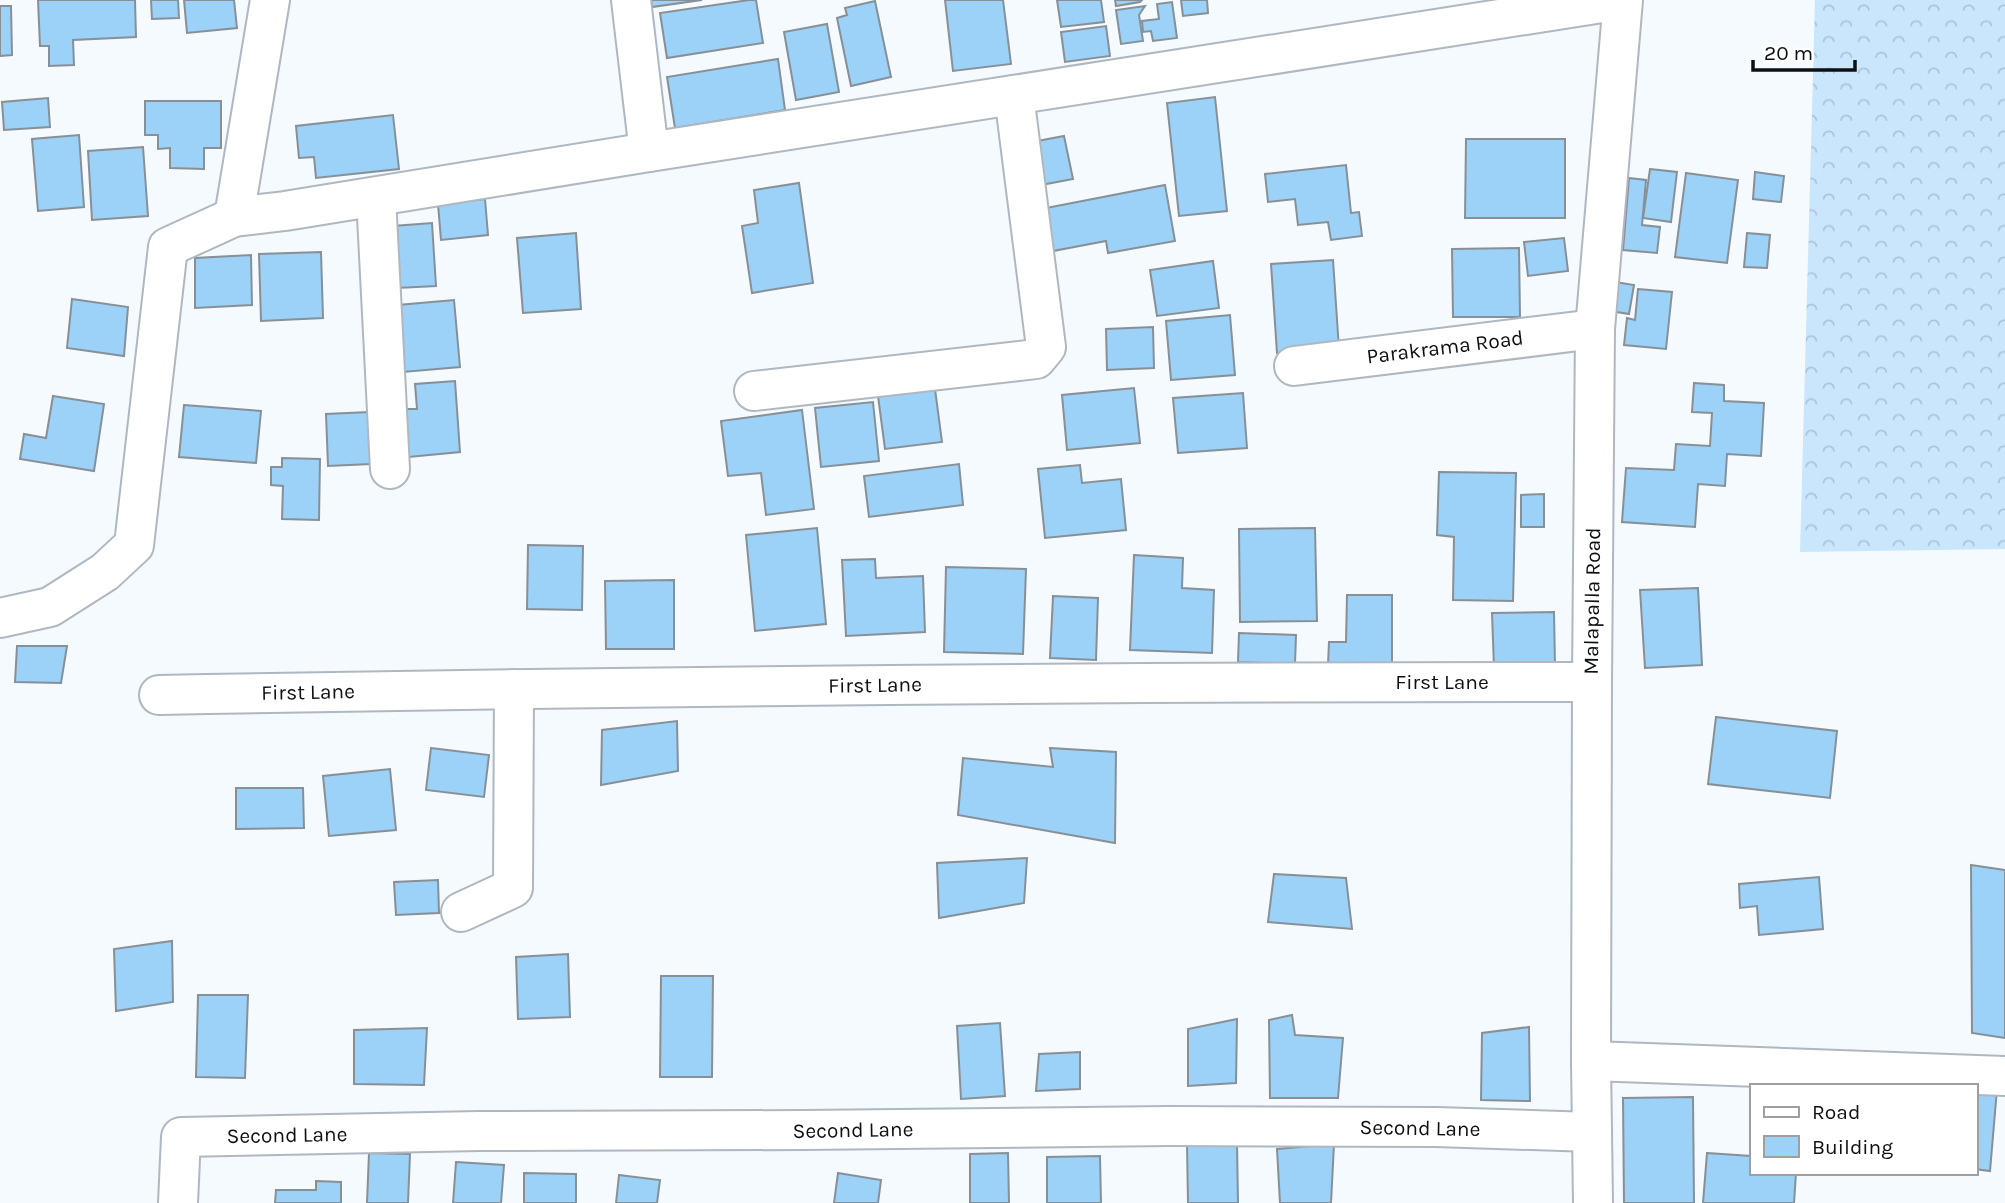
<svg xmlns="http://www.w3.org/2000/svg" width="2005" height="1203" viewBox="0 0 2005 1203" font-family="Karla,sans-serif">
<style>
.forest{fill:url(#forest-crowns)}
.building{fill:#9cd1f8;stroke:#879097;stroke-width:2}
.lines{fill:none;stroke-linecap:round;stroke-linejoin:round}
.street-casing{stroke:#afb8c0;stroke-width:42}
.secondary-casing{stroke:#afb8c0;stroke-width:42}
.street{stroke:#fff;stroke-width:38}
.secondary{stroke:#fff;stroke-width:38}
.labels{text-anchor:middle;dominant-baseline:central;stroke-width:7;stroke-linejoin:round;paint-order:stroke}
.street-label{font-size:21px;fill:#0d1013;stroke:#fff}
</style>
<defs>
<pattern id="forest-crowns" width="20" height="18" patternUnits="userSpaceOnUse" patternTransform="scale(1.75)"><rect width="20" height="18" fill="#c9e6fd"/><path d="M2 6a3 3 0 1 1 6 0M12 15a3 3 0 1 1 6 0" fill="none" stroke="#abc4d8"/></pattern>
</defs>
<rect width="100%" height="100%" fill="#f4fafe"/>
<!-- forest -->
<path class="forest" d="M1815,0h190v549l-205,3z"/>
<!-- building -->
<g class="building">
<path d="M38,0h97l1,37 -63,3 1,25 -25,1v-20h-9z"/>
<path d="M151,0h27l1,18 -27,1z"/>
<path d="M184,0h50l3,28 -50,5z"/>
<path d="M651,0h51l-50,7z"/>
<path d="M749,0h7l7,43 -96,15 -7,-45z"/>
<path d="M945,0h58l8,64 -58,7z"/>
<path d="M1057,0h44l3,22 -43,5z"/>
<path d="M1115,0h27l-2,2 -24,4z"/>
<path d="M1181,0h26l1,13 -25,3z"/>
<path d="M875,1l16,76 -40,9 -14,-68 10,-3 -2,-7z"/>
<path d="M1172,2l5,36 -24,3 -2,-10 -8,1 -1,-11 17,-2 -2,-15z"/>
<path d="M0,6h11l1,49 -12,1z"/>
<path d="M1145,6l-6,9 4,26 -22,3 -5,-34z"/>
<path d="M827,24l12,68 -43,8 -12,-68z"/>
<path d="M1106,26l4,30 -45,6 -4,-30z"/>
<path d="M778,59l7,51 -110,18 -8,-51z"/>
<path d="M1215,97l12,114 -48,5 -12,-113z"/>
<path d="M48,98l2,29 -46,3 -2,-28z"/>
<path d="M145,101h76v47h-17v21l-34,-1v-20l-12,1v-14h-13z"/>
<path d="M393,115l6,54 -83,9 -2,-21 -15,1 -3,-32z"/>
<path d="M79,135l5,72 -46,4 -6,-72z"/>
<path d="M1064,136l9,43 -32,6 -9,-43z"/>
<path d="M1466,139h99v79h-100z"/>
<path d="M143,147l5,69 -56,4 -4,-69z"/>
<path d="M1346,165l5,48 8,-1 3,24 -31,4 -3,-18 -30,3 -3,-26 -27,3 -3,-28z"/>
<path d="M1650,169l27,3 -6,50 -28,-4z"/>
<path d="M1755,172l29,4 -3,26 -28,-3z"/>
<path d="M1686,173l52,7 -11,83 -52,-6z"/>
<path d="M1629,178l17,2 -4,45 18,2 -3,26 -34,-3z"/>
<path d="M799,183l14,100 -61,10 -10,-67 16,-3 -4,-33z"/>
<path d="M1165,185l10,56 -67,12 -2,-12 -53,10 -7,-43z"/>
<path d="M485,199l3,36 -47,5 -3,-36z"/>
<path d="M432,223l4,63 -39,2 -4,-62z"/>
<path d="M576,233l5,76 -58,4 -6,-75z"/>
<path d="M1747,233l23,2 -3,33 -23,-1z"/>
<path d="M1564,238l4,33 -40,5 -4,-34z"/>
<path d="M1519,248l1,69h-67l-1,-68z"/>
<path d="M321,252l2,66 -62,3 -2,-67z"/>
<path d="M251,255l1,50 -57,3v-50z"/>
<path d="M1333,260l6,89 -62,4 -6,-89z"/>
<path d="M1213,261l6,47 -62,8 -7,-46z"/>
<path d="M1609,281l25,4 -5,29 -25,-4z"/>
<path d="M1638,289l34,3 -6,57 -42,-4 3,-27 8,2z"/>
<path d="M72,299l56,8 -4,49 -57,-8z"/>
<path d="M454,300l6,67 -57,5 -5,-67z"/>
<path d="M1230,315l5,60 -64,5 -5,-59z"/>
<path d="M1153,327l1,41 -47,2 -1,-41z"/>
<path d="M455,381l5,71 -51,5 -4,-48h12l-2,-25z"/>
<path d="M1694,383l30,2v16l40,2 -3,53 -34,-2 -2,32 -27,-2 -3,43 -73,-5 4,-54 48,2 2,-26 34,2 2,-33 -20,-1z"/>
<path d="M1134,388l6,55 -73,7 -5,-55z"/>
<path d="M935,389l7,53 -57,7 -7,-53z"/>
<path d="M1243,393l4,55 -69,5 -5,-55z"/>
<path d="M53,396l51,8 -10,67 -74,-12 4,-25 22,4z"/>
<path d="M873,402l6,59 -58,6 -6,-59z"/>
<path d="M184,405l77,6 -5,52 -77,-6z"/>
<path d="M802,410l12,99 -48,6 -5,-42 -33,3 -7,-55z"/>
<path d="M369,412l2,52 -43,2 -2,-52z"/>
<path d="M282,458l38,1 -1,61 -37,-1 1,-33 -12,-1v-18h11z"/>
<path d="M959,464l4,41 -94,12 -5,-41z"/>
<path d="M1080,465l2,18 39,-4 5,51 -81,8 -7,-69z"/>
<path d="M1439,472l77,1 -3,128 -60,-1 1,-63 -17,-2z"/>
<path d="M1544,494v33h-23v-32z"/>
<path d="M817,528l9,96 -71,7 -9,-96z"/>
<path d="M1315,528l2,93 -77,1 -1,-93z"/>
<path d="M528,545l55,1 -1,64 -55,-1z"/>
<path d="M1134,555l49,3 -1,30 32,2 -2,63 -82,-3z"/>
<path d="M875,559l1,19 47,-2 2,56 -79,4 -4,-76z"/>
<path d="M946,567l80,2 -3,85 -79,-2z"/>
<path d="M674,580v69h-68l-1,-68z"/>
<path d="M1698,588l4,77 -57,3 -5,-78z"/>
<path d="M1347,595h45v70h-64l1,-23h17z"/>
<path d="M1053,596l45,2 -2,62 -46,-2z"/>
<path d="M1554,612l1,54 -61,2 -2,-55z"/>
<path d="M1239,633l57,2 -1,29 -57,-2z"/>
<path d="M17,646h50l-6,37 -46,-1z"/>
<path d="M1716,717l121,14 -7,67 -122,-14z"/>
<path d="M677,721l1,50 -77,14 1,-55z"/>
<path d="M431,748l58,7 -5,42 -58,-7z"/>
<path d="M1050,748l66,4 -1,91 -157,-28 5,-57 90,9z"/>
<path d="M390,769l6,61 -67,6 -6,-60z"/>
<path d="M236,788h67l1,40 -68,1z"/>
<path d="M1027,858l-3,45 -85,15 -2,-55z"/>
<path d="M1971,865l34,5v168l-33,-5z"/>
<path d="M1274,874l72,4 6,51 -84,-7z"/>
<path d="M1819,877l4,52 -64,6 -2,-29 -17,2 -1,-24z"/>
<path d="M438,880l1,33 -43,2 -2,-33z"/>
<path d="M172,941l1,61 -57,9 -2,-62z"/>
<path d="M568,954l2,63 -52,2 -2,-62z"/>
<path d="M661,976h52l-1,101h-52z"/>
<path d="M198,995h50l-3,83 -49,-1z"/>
<path d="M1292,1015l3,20 48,3 -5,60h-68l-1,-78z"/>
<path d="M1237,1019l-1,64 -48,3v-57z"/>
<path d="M1000,1023l5,73 -44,3 -4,-73z"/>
<path d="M1529,1027l1,74 -49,-1 1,-67z"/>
<path d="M427,1028l-3,57 -70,-1v-54z"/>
<path d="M1080,1052v37l-44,2 3,-37z"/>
<path d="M1975,1087l22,2 -7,82 -15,-2z"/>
<path d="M1693,1097l1,106h-70l-1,-105z"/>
<path d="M1237,1143l1,60h-50l-1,-58z"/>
<path d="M1334,1144l-3,59h-51l-3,-54z"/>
<path d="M369,1153l41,1 -2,49h-41z"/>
<path d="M1008,1153l1,50h-39v-49z"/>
<path d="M1707,1153l44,3v17h45l-2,30h-91z"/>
<path d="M1100,1156l1,47h-54v-46z"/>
<path d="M456,1162l48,3 -3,38h-48z"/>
<path d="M524,1173l52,1v29h-52z"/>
<path d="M838,1173l43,7 -3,23h-44z"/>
<path d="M619,1175l41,5 -3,23h-41z"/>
<path d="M316,1181l25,1v21h-66l1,-13h40z"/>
</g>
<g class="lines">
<defs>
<g id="street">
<path d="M631,0l18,152"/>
<path d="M376,197l14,272"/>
<path d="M234,217l36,-217"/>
<path d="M1294,366l301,-37"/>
<path d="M754,391l282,-32 10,-12 -32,-252"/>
<path d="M0,618l50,-11 55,-35 29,-27 34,-298 66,-30 51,-6 364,-59 972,-152"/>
<path d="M159,695c478,-9 955,-13 1433,-13"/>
<path d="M461,912l52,-24 1,-199"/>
<path d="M1591,1061l414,15"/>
<path d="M178,1203l3,-66 298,-6 324,-1 366,-4 267,1 156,5"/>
</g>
<path id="secondary" d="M1593,1203l-2,-142 1,-379 3,-353 28,-329"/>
</defs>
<!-- street casing -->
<use href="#street" class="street-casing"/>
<!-- secondary casing -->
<use href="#secondary" class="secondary-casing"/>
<!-- street -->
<use href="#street" class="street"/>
<!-- secondary -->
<use href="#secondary" class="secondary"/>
</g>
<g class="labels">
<!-- street labels -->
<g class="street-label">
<text transform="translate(1445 347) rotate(-7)">Parakrama Road</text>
<text transform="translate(1592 601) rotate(-89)">Malapalla Road</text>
<text x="1442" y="682">First Lane</text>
<text transform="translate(875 685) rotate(-1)">First Lane</text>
<text transform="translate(308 692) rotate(-1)">First Lane</text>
<text transform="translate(1420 1128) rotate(1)">Second Lane</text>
<text transform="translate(853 1130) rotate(-1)">Second Lane</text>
<text transform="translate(287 1135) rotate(-1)">Second Lane</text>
</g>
</g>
<!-- legend -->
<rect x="1750" y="1084" width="228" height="91" fill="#ffffff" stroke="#9e9fa1" stroke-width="2"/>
<rect x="1764" y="1107" width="35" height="10" fill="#ffffff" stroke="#9e9fa1" stroke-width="2"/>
<text x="1812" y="1119" font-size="21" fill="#0d1013">Road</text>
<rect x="1764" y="1136" width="35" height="21" fill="#9cd1f8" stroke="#9e9fa1" stroke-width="2"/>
<text x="1812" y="1154" font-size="21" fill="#0d1013">Building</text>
<!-- scale -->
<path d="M1753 60v10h102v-10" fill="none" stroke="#0d1013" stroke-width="3.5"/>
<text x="1764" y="60" font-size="21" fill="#0d1013" stroke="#ffffff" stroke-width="5" paint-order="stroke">20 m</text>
</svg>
